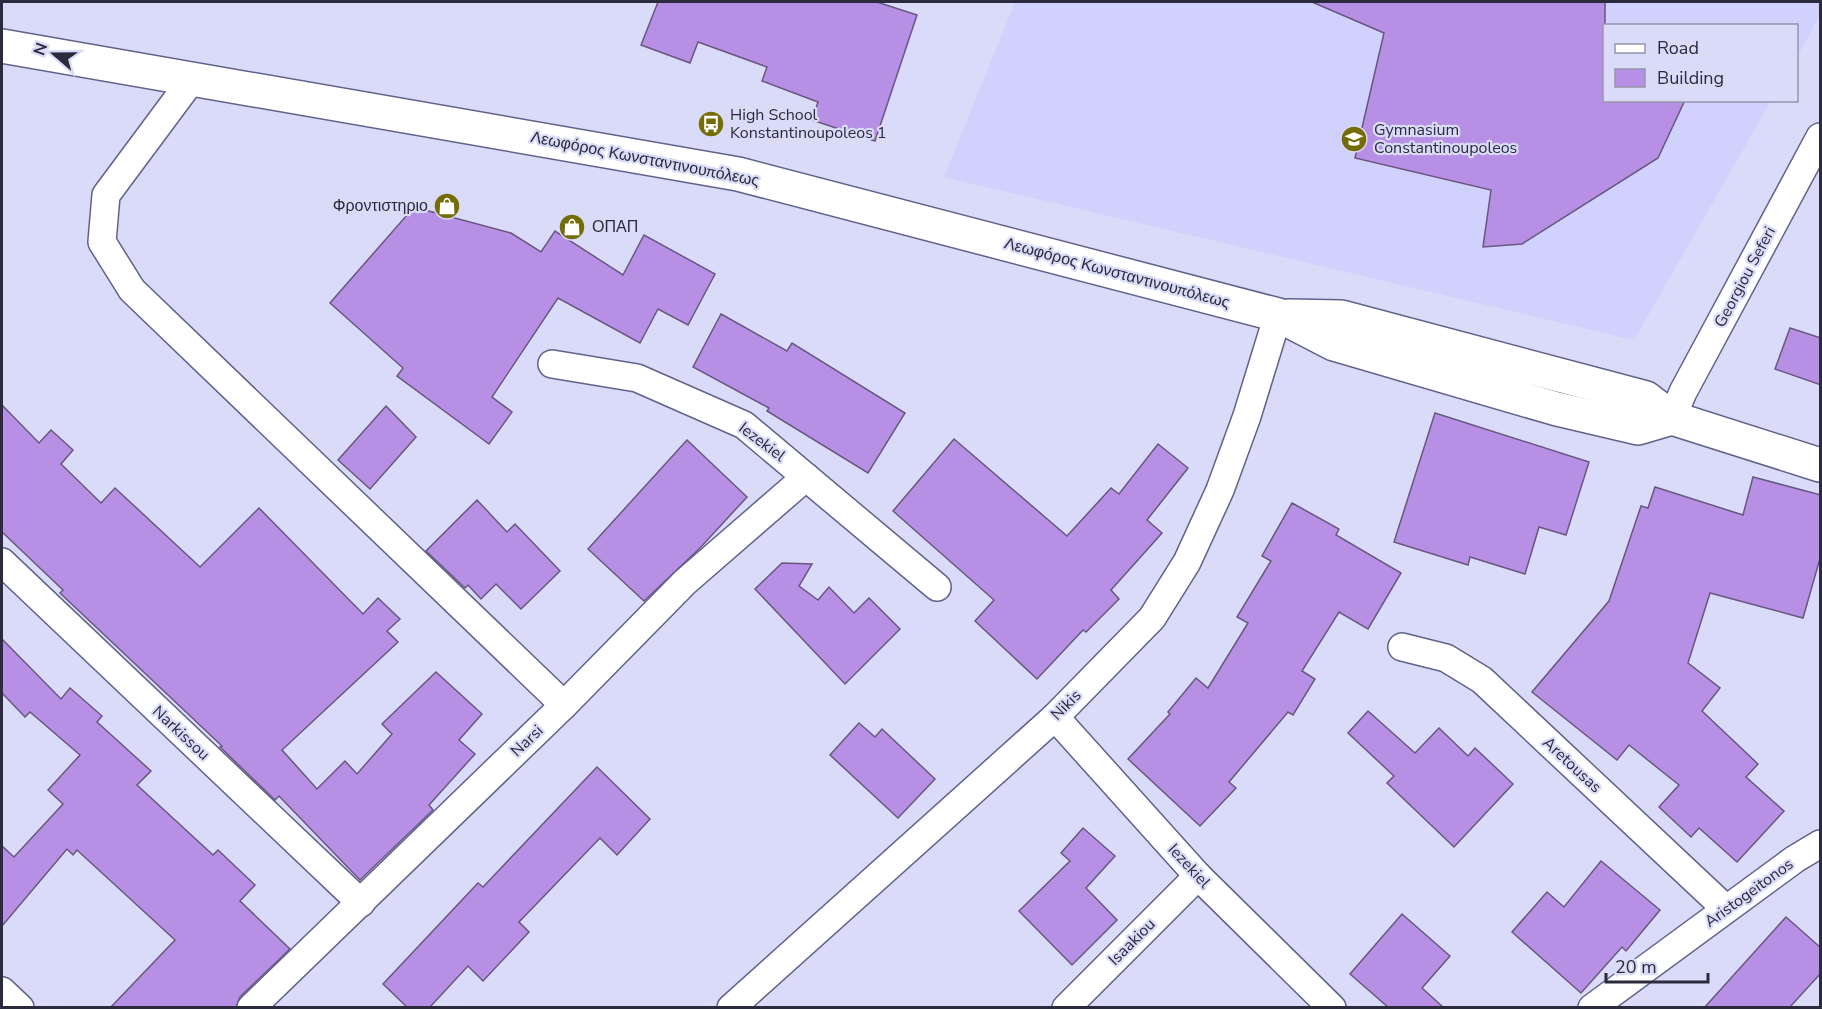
<svg xmlns="http://www.w3.org/2000/svg" width="1822" height="1009" viewBox="0 0 1822 1009" font-family="'Nunito Sans',sans-serif">
<style>
.built{fill:#d0d1fd}
.building{fill:#b790e6;stroke:#68577f;stroke-width:1.5}
.lines{fill:none;stroke-linecap:round;stroke-linejoin:round}
.street-casing{stroke:#62618b;stroke-width:30}
.secondary-casing{stroke:#62618b;stroke-width:36}
.street{stroke:#fff;stroke-width:27}
.secondary{stroke:#fff;stroke-width:33}
.labels{text-anchor:middle;dominant-baseline:central;stroke-width:4.5;stroke-linejoin:round;paint-order:stroke}
.poi-label{font-size:16px;fill:#2b2b3d;stroke:#dadbf8;text-anchor:start}
.street-label{font-size:16px;fill:#2b2b3d;stroke:#dadbf8}
</style>
<rect width="100%" height="100%" fill="#dadbf8"/>
<!-- built -->
<path class="built" d="M1015,2h805v13l-23,42 -1,-31h-192v74l167,1 -137,239 -690,-163z"/>
<!-- building -->
<g class="building">
<path d="M658,2h219l40,13 -42,126 -63,-21 6,-18 -56,-21 5,-14 -69,-25 -8,21 -49,-18z"/>
<path d="M1312,2h293v98h80l-27,58 -136,86 -39,3 8,-57 -136,-32 29,-125z"/>
<path d="M414,207l97,26 30,19 14,-21 68,44 21,-40 71,39 -27,51 -30,-16 -18,34 -82,-45 -66,99 20,15 -23,32 -92,-68 6,-8 -73,-65z"/>
<path d="M721,314l66,37 5,-8 113,70 -37,60 -101,-62 2,-3 -76,-41z"/>
<path d="M1790,328l31,10v47l-46,-16z"/>
<path d="M2,405l37,38 12,-13 22,20 -12,14 40,39 14,-15 85,79 59,-59 104,106 15,-16 22,21 -13,12 11,11 -116,108 35,39 28,-28 12,13 35,-40 -10,-10 54,-52 46,42 -23,26 16,14 -46,51 4,5 -73,70 -81,-84 -4,4 -55,-53 2,-1 -162,-153 3,-3 -61,-58z"/>
<path d="M386,406l30,31 -46,52 -32,-29z"/>
<path d="M1435,413l154,49 -23,73 -27,-8 -14,47 -55,-17 -2,8 -74,-23z"/>
<path d="M954,439l113,97 44,-48 8,6 39,-50 30,24 -41,52 15,13 -51,57 8,9 -33,33 -3,-2 -46,49 -62,-58 19,-21 -101,-89z"/>
<path d="M687,440l60,57 -47,51 -56,53 -56,-52z"/>
<path d="M1753,477l68,18v60l-18,63 -93,-25 -22,70 32,25 -18,23 56,53 -12,13 38,34 -47,51 -38,-34 -8,9 -32,-30 20,-22 -50,-40 -12,15 -85,-68 77,-91 32,-95 7,2 7,-21 88,28z"/>
<path d="M477,500l30,32 8,-8 45,47 -39,38 -25,-25 -15,15 -13,-14 -3,3 -39,-37z"/>
<path d="M1292,503l47,26 -3,6 65,38 -33,56 -29,-17 -37,59 13,8 -22,36 -5,-3 -59,70 7,6 -36,38 -72,-67 42,-45 -2,-2 28,-34 12,10 40,-65 -11,-6 34,-56 -9,-5z"/>
<path d="M782,563l30,1 -13,22 19,14 11,-13 25,26 15,-15 31,31 -55,55 -90,-95z"/>
<path d="M2,639l59,60 9,-11 32,28 -5,6 54,49 -14,14 76,70 5,-5 37,35 -15,16 50,48 -50,48 -4,11h-126l65,-68 -98,-90 -4,5 -6,-6 -65,77v-80l12,11 49,-53 -15,-14 32,-35 -50,-43 -5,5 -23,-24z"/>
<path d="M1368,711l47,42 24,-25 29,28 7,-8 38,36 -59,63 -67,-64 7,-7 -46,-43z"/>
<path d="M859,723l16,14 7,-8 53,50 -37,39 -68,-63z"/>
<path d="M597,767l53,52 -33,36 -17,-17 -81,84 10,10 -46,49 -15,-15 -39,42h-21l-25,-24 95,-101 5,4z"/>
<path d="M1083,828l32,28 -29,32 31,32 -45,45 -53,-54 51,-50 -9,-8z"/>
<path d="M1601,861l59,49 -34,41 -4,-4 -41,46 -69,-61 35,-40 17,15z"/>
<path d="M1402,914l48,42 -28,32 22,20h-55l-39,-34z"/>
<path d="M1786,917l35,31v25l-32,35h-85z"/>
</g>
<g class="lines">
<defs>
<g id="street">
<path d="M193,78l-87,117 -4,47 30,48 432,415"/>
<path d="M552,364l85,14 107,47 193,162"/>
<path d="M1672,418l11,-26 137,-255"/>
<path d="M2,562l359,341"/>
<path d="M1402,647l44,11 36,22 244,229"/>
<path d="M1055,717l143,159 134,132"/>
<path d="M2,991l18,17"/>
<path d="M251,1008l313,-303 121,-123 121,-105"/>
<path d="M731,1008l324,-291 97,-99 35,-56 33,-72 27,-74 31,-101"/>
<path d="M1066,1008l132,-132"/>
<path d="M1592,1008l203,-149 25,-15"/>
</g>
<g id="secondary">
<path d="M2,46l736,128 540,141 56,29 223,65 81,19 34,-10"/>
<path d="M1289,316l52,1 305,81 26,20 148,47"/>
</g>
</defs>
<!-- street casing -->
<use href="#street" class="street-casing"/>
<!-- secondary casing -->
<use href="#secondary" class="secondary-casing"/>
<!-- street -->
<use href="#street" class="street"/>
<!-- secondary -->
<use href="#secondary" class="secondary"/>
</g>
<!-- icons -->
<defs>
<symbol id="bus-disc" viewBox="-11 -11 22 22"><circle r="9.5" fill="#746c07" stroke="#dadbf8"/><path d="M-5-6H5V4H4V6H2V4H-2V6H-4V4H-5ZM-3.5-4V0h7V-4ZM-3.5 1.2v1.5H-2V1.2ZM2 1.2v1.5H3.5V1.2Z" fill="#fff"/></symbol>
<symbol id="school-disc" viewBox="-11 -11 22 22"><circle r="9.5" fill="#746c07" stroke="#dadbf8"/><path d="M0-5L7-2L0 1L-7-2ZM-4 1L0 2.5L4 1V4Q0 6-4 4Z" fill="#fff"/></symbol>
<symbol id="shop-disc" viewBox="-11 -11 22 22"><circle r="9.5" fill="#746c07" stroke="#dadbf8"/><path d="M-5-2.5h2.3a2.7 3.5 0 0 1 5.4 0H5L5.5 6h-11ZM-1.5-2.5h3a1.5 2.3 0 0 0-3 0Z" fill="#fff"/></symbol>
</defs>
<g fill-rule="evenodd">
<use href="#bus-disc" x="696" y="109" width="30" height="30"/>
<use href="#school-disc" x="1339" y="124" width="30" height="30"/>
<use href="#shop-disc" x="432" y="191" width="30" height="30"/>
<use href="#shop-disc" x="557" y="212" width="30" height="30"/>
</g>
<g class="labels">
<!-- poi labels -->
<g class="poi-label">
<text x="730" y="115">High School<tspan x="730" dy="18">Konstantinoupoleos 1</tspan></text>
<text x="1374" y="130">Gymnasium<tspan x="1374" dy="18">Constantinoupoleos</tspan></text>
<text x="428" y="206" text-anchor="end">Φροντιστηριο</text>
<text x="592" y="227">ΟΠΑΠ</text>
</g>
<!-- street labels -->
<g class="street-label">
<text transform="translate(645 159) rotate(11)">Λεωφόρος Κωνσταντινουπόλεως</text>
<text transform="translate(1117 273) rotate(15)">Λεωφόρος Κωνσταντινουπόλεως</text>
<text transform="translate(1745 277) rotate(-62)">Georgiou Seferi</text>
<text transform="translate(762 442) rotate(37)">Iezekiel</text>
<text transform="translate(1066 705) rotate(-45)">Nikis</text>
<text transform="translate(181 733) rotate(43)">Narkissou</text>
<text transform="translate(527 741) rotate(-44)">Narsi</text>
<text transform="translate(1572 765) rotate(43)">Aretousas</text>
<text transform="translate(1189 866) rotate(47)">Iezekiel</text>
<text transform="translate(1749 893) rotate(-36)">Aristogeitonos</text>
<text transform="translate(1132 942) rotate(-45)">Isaakiou</text>
</g>
</g>
<!-- border -->
<rect width="1822" height="1009" fill="none" stroke="#2b2b3d" stroke-width="6"/>
<!-- legend -->
<rect x="1603" y="24" width="195" height="78" fill="#dadbf8" stroke="#9495ad" stroke-width="1.5"/>
<rect x="1615" y="44" width="30" height="9" fill="#ffffff" stroke="#9495ad" stroke-width="1.5"/>
<text x="1657" y="54" font-size="18" fill="#2b2b3d">Road</text>
<rect x="1615" y="69" width="30" height="18" fill="#b790e6" stroke="#9495ad" stroke-width="1.5"/>
<text x="1657" y="84" font-size="18" fill="#2b2b3d">Building</text>
<!-- north arrow -->
<g transform="translate(54 54) rotate(290)" stroke="#dadbf8" stroke-width="4.5" paint-order="stroke">
<path d="M0-4.5L10 22L0 15L-10 22Z" fill="#2b2b3d"/>
<text y="-9" font-size="16" font-weight="bold" text-anchor="middle" fill="#2b2b3d">N</text>
</g>
<!-- scale -->
<path d="M1606 973v9h102v-9" fill="none" stroke="#2b2b3d" stroke-width="3"/>
<text x="1615" y="973" font-size="18" fill="#2b2b3d" stroke="#dadbf8" stroke-width="4.5" paint-order="stroke">20 m</text>
</svg>
